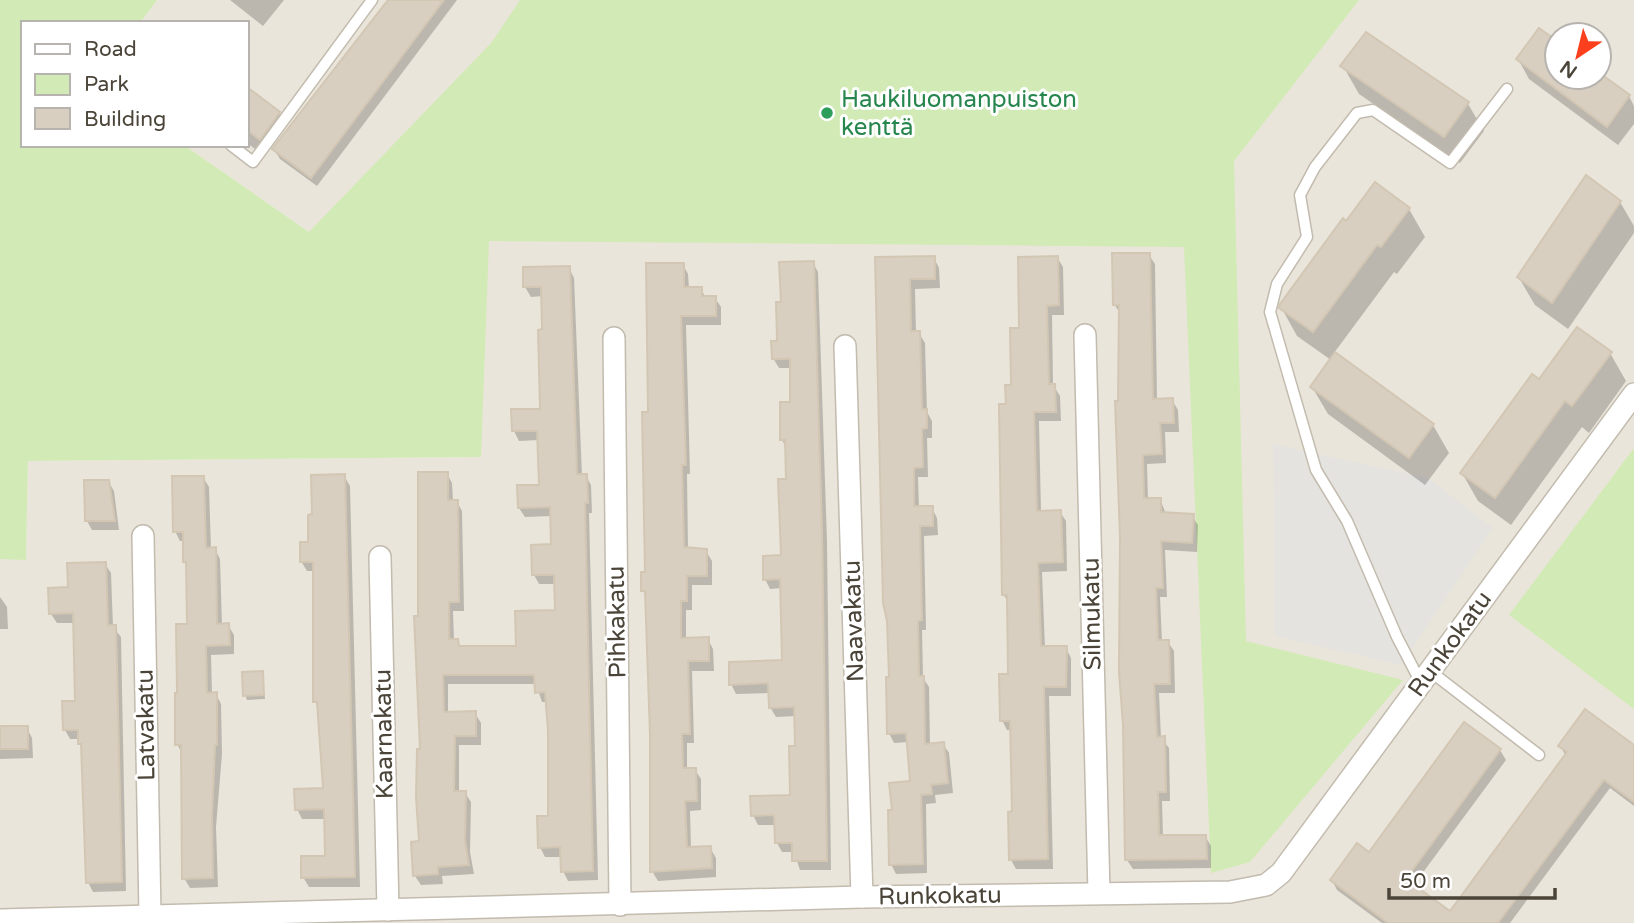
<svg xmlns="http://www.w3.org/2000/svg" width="1634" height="923" viewBox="0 0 1634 923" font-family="'Varela Round',sans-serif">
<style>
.residential{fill:#eae5da;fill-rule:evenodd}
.green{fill:#d2eab5}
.parking{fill:#e5e3e0}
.shadow{fill:#0003}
.building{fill:#d8cfc1;stroke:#d3c7b4;stroke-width:2}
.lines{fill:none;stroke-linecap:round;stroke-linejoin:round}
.lane-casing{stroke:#c2bbae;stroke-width:13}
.street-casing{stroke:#c2bbae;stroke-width:24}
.lane{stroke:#fff;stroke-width:10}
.street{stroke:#fff;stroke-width:21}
.leisure-dot{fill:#2e9e5b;stroke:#fff;stroke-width:2.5}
.labels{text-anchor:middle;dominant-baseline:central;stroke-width:6;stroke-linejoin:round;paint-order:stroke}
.leisure-label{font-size:24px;fill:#27864d;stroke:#fff;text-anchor:start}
.street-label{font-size:24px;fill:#4b4439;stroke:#fff}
</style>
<rect width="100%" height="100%" fill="#f6f3ec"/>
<!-- residential -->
<path class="residential" d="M157,0h1477v923h-1634v-364h26l2,-98 453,-4 -172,-225 -125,-87h63v-122h-107zM1557,35h42v42h-42z"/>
<!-- green -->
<g class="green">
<path d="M0,0h157l-17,23h-117v122h161l125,87 183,-190 28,-42h839l-125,161 12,480 157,39 -153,182 -39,11 -27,-626 -695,-6 -8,216 -453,4 -2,99 -26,-1z"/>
<path d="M1634,448v261l-125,-94z"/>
</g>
<!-- parking -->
<path class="parking" d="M1273,444l155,34 65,50 -92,137 -127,-29z"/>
<!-- shadow -->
<g class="shadow">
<path d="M230,0h54l-21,26z"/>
<path d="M390,0h67l-140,186 -37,-27 -6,-10z"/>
<path d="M1557,43v34h42v-3l30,22 5,10v18l-16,21 -89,-66 -11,-20z"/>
<path d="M1343,66l125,38 16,27 -24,32 -101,-69z"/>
<path d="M247,89l32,24 5,10 -18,25 -7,-5 -4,6 -8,-6z"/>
<path d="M1620,202l14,24v7l-66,96 -33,-24 -16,-27z"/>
<path d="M1409,209l16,28 -28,37 -3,-2 -60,81 99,72 16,28 -24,32 -97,-71 -16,-27 19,-27 -34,-24 -16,-29 66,-84z"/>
<path d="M1149,255l6,9 2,137 15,-1 6,10 1,22h-14l1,31 -19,1 1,36 12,-1 6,15 26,2 6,9 -1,27 -32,-2 2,47h-7l2,45h6l6,9 1,42h-16l2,45 8,10 1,53h-8l1,36 42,-1 6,10v22l-78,1 -6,-9 -7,-547 -6,-9z"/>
<path d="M1057,257l6,10 1,48h-12l1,70 7,11 1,25h-22l2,91h19l6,9 1,50 -25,1 3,76h21l5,10v38h-22l4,173h-37l-5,-9 1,-130h-5l-5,-10 8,-44 -1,-72 -5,-9 3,-189 14,-76z"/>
<path d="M934,258l5,10 1,20 -25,1 1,44h3l6,10 2,69 5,9v17h-5l1,39h-10l1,31h13l5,10 1,17 -14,1 2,94h-4l1,48 6,9 1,58 13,-1 6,9 4,40 -18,2 1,8 -10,1 1,69 -31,1 -5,-10 3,-52 18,-30 -4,-40 -14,1 -5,-10 2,-55 -14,-419z"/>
<path d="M813,263l5,9 9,269 4,329h-31l-6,-18h-12l-5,-9 -1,-18h-18l-5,-10 39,-18 4,-81 -20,1 -6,-10v-14l-34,1 -5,-10 52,-22 -1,-74 -12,1 -5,-10 17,-22 5,-76v-32l-5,-9 10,-37 -1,-35h-12l-6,-10 6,-16 4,-38z"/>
<path d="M683,265l5,9 1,15h12l5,9h9l6,9v18h-35l4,149h-3l1,75 18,2 6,10v24h-20v25h-6v30l22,-1 5,10 1,22h-22l2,72h-7v27h8l6,9v31l-11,1 1,38 19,-1 6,10v19l-58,4 -6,-10v-136l-5,-138 -4,-6 4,-17 3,-161z"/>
<path d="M569,268l5,10 8,198h4l5,9 1,28h-3l9,367 -30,1 -5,-10 -1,-14h-17l-5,-10 10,-29 -2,-116h-6l-6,-18h-88v30l27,-1 6,10v22h-22v48h6l6,9 -1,50 4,22 -32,2 1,8 -22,1 -6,-9 6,-33 -1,-225 27,-144 5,9 1,19h4l5,9 2,100h-11l1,30 7,7 57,-1 39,-35 -1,-28h-17l-5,-9 19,-29 -1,-30 -27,1 -6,-9 21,-22 -1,-46 -20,1 -5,-10 28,-21 1,-114 -12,1 -6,-10z"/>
<path d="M1610,353l16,28 -37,52 -7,-6 -71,98 -33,-24 -16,-28 77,-91z"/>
<path d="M344,476l6,10 10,401h-51l-6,-10 23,-19v-39h-24l-5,-10 28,-19 -6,-80 -4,-9v-130h-8l-6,-10 9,-17 4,-28z"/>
<path d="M203,477l6,10 2,62h4l5,10 2,66h6l6,10v19l-23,1 1,39h4l5,10 1,50 -6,73 2,60 -28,1 -6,-10 -1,-123 -6,-11 2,-50 10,-68 -1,-60 -4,-25h-4l-5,-10z"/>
<path d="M108,481l6,10 5,39h-27l-5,-9z"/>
<path d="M105,564l6,9 2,54 8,10 5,254 -33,1 -5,-10 -5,-133 -3,-10h-10l-5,-9 12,-27 -2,-80h-18l-6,-9 19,-25z"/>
<path d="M0,597l7,10 1,22h-8z"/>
<path d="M262,673l3,26 -18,1 -2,-5z"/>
<path d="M0,728h27l5,10 1,20 -33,1z"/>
<path d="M1560,746l74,1v59l-24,-18 -100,135h-128l-45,-33 -5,-10 38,-25 130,-105 6,10 -93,126 37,27 116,-157z"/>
</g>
<!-- building -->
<g class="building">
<path d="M388,0h56l-133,178 -39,-29z"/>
<path d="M1539,28l18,13v36h48l25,18 -23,32 -91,-68z"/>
<path d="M1366,32l103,70 -25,35 -104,-71z"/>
<path d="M247,87l33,25 -20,28 -13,-10z"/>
<path d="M1586,175l35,26 -69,102 -35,-26z"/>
<path d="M1375,182l35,26 -29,39 -4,-2 -64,87 -34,-24 1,-4 63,-86 3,3z"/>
<path d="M1112,253h38l3,146 20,-1 1,25h-14l2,31 -19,1 1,43h17v14l33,2 -2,29 -31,-2 2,47h-7l2,52h11l1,44h-16l3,53 8,-1 1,56h-8l1,43h47l1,24 -82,1 -2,-135 -4,-53 1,-135 -5,-136h3l1,-96h-6z"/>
<path d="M935,256v23h-25l1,52h9l2,78h5v19l-5,1 1,38 -9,1v38h19v20h-13l2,94 -4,1 1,55h5l1,68 19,-2 4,41 -17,2 1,9 -11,1 2,69 -34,1 -1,-55h4l-3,-27 21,-2 -4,-48 -19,1 -1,-57h3l-2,-56 -4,-18 -8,-346z"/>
<path d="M1058,256l1,49 -12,1 2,78h6l1,28h-22l3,99 24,-1 2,52 -25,1 3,83h26l-1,41h-22l4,172 -39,1 -1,-48 4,-1 -2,-90h-10l-1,-47h9l-1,-79h-5l-3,-191h7l-1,-19h6l-1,-57h9l-1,-71z"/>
<path d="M814,261l8,269 5,331h-35v-18h-17l-1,-28 -23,1 -1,-20 40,-1 -1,-49h6l-1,-39 -25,1 -1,-25 -39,2v-23l53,-2 -2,-81 -17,1v-24l18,-1 -3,-76h8l-1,-39h-5v-38h10v-43h-18l-1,-18h6l-1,-39h5l-2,-40z"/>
<path d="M646,263h38v24h18v9h14v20h-35l5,149h-4l2,82 23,2v27h-20v25h-6v37l28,-1v24h-21l2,73h-8l1,34h13l1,33h-12l2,46 24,-1 1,22 -62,4v-137l-5,-144h-4v-19h4l-3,-160h6z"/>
<path d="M570,266l7,208h10l1,29h-3l8,368 -32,1 -1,-25 -22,1 -1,-32h11v-85l-3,-39 -10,1 -1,-18h-91l1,37 32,-1v25h-21l-1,55h12l-1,50 4,24 -31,2v7l-25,2 -2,-34 8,-1 -3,-44 1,-48h3l-6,-133h4v-144h30v28h10l1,102h-10v37h9l1,7h57l-1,-35 40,-1 -1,-35h-22l-1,-30 20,-1 -1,-37 -32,1 -1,-23h22l-2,-54h-25l-1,-22h29l-2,-79 4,-1 -1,-42h-18v-20z"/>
<path d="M1577,327l35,25 -40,54 -7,-5 -70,97 -35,-25 72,-99 7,5z"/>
<path d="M1335,352l99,72 -25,34 -99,-71z"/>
<path d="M345,474l10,403 -54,1v-22h24l-1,-47 -29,1 -1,-21 29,-1 -6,-86h-4v-140h-13v-20h8v-27l4,-1 -1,-39z"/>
<path d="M172,476h32l2,72 10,-1 1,77 12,-1 1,22 -24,1 1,47 10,-1v53h-2l-3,71 1,62 -31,1 -1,-134h-6v-52h2l-1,-69h11l-1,-62h-3v-30h-10z"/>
<path d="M84,480h25l6,41h-30z"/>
<path d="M106,562l2,63h8l6,257 -36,1 -5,-139h-3v-14h-15l-1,-29h13l-2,-88 -24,1 -1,-26 20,-1 -1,-24z"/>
<path d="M263,671l1,24 -21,1 -1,-24z"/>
<path d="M1585,709l49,36v57l-30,-22 -106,143h-110l-58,-43 27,-37 12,9 95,-130 37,27 -95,130 44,32 117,-159 -9,-6z"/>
<rect x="0" y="726" width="28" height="23"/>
</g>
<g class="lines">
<defs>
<g id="lane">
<path d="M231,145l22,17 119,-162"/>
<path d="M1430,671l109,84"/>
<path d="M1421,683l-24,-46 -50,-116 -31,-51 -46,-158 7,-28 30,-47 -7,-42 15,-28 42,-54 16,-3 77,53 57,-74"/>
</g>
<g id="street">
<path d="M1085,335l14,558"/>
<path d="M614,338l6,567"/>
<path d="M845,346l17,551"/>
<path d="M143,536l7,379"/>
<path d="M380,557l8,353"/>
<path d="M0,920l862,-23 368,-5 36,-7 15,-12 353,-479"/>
</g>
</defs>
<!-- lane casing -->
<use href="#lane" class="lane-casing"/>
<!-- street casing -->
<use href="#street" class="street-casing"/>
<!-- lane -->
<use href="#lane" class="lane"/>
<!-- street -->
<use href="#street" class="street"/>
</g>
<!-- markers -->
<circle class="leisure-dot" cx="827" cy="113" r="7"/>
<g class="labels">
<!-- leisure labels -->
<g class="leisure-label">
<text x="841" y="99">Haukiluomanpuiston<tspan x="841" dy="28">kenttä</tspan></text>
</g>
<!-- street labels -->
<g class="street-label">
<text transform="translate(1092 614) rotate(-91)">Silmukatu</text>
<text transform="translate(854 621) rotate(-92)">Naavakatu</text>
<text transform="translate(617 622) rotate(-91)">Pihkakatu</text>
<text transform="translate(1450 644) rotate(-54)">Runkokatu</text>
<text transform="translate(146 725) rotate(-91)">Latvakatu</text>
<text transform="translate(384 734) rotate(-91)">Kaarnakatu</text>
<text transform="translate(940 896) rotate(-1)">Runkokatu</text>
</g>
</g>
<!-- legend -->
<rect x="21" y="21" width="228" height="126" fill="#ffffff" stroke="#b7b4b0" stroke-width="2"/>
<rect x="35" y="44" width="35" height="10" fill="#ffffff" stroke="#b7b4b0" stroke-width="2"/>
<text x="84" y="56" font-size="21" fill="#4b4439">Road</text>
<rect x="35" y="74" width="35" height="21" fill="#d2eab5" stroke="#b7b4b0" stroke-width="2"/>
<text x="84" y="91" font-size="21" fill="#4b4439">Park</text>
<rect x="35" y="108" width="35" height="21" fill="#d8cfc1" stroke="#b7b4b0" stroke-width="2"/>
<text x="84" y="126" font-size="21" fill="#4b4439">Building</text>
<!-- north arrow -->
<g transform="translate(1578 56) rotate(215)"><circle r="33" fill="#ffffff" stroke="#b7b4b0" stroke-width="2"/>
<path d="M0-5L12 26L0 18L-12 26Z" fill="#fc3f1d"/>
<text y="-10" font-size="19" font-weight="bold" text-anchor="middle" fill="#4b4439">N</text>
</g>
<!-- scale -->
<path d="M1389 888v10h166v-10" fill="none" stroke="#4b4439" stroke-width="3.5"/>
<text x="1400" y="888" font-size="21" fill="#4b4439" stroke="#ffffff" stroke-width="5" paint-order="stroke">50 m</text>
</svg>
